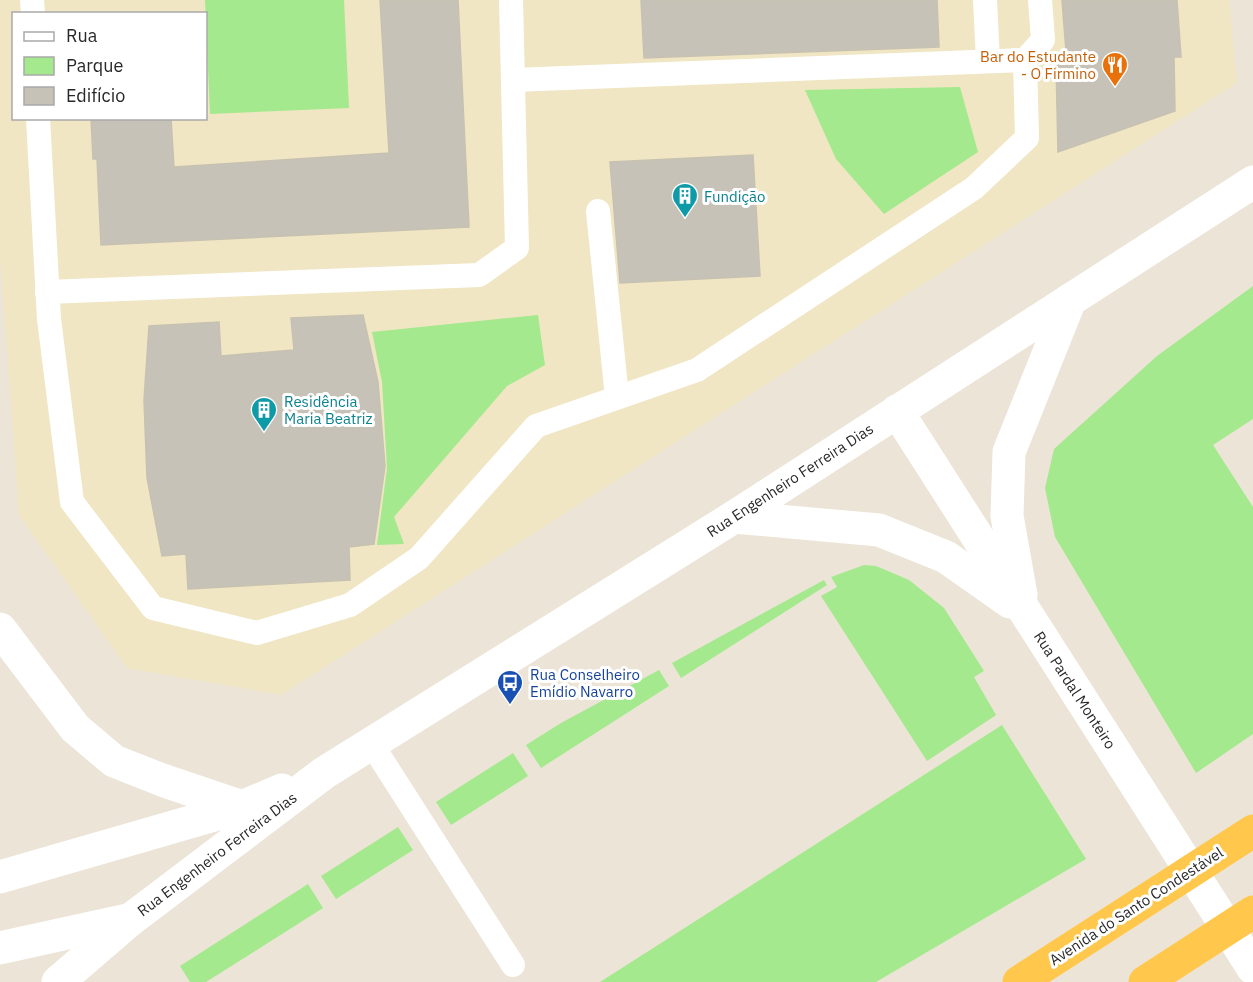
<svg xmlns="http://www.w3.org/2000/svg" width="1253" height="982" viewBox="0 0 1253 982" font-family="'IBM Plex Sans',sans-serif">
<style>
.education{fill:#f0e6c4;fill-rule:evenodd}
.green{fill:#a4e98d}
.building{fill:#c7c2b7;stroke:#c7c1b1;stroke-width:1.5}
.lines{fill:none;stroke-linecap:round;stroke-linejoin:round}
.service{stroke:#fff;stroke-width:24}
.tertiary{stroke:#fff;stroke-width:33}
.trunk{stroke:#ffc84c;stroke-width:33}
.labels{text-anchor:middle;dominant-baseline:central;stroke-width:6;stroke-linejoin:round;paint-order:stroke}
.food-label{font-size:15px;fill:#c56008;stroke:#fff;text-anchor:end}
.culture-label{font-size:15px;fill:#0d838f;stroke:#fff;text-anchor:start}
.street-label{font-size:15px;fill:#282828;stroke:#fff}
.transit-label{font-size:15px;fill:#164399;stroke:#fff;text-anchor:start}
</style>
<rect width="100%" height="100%" fill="#ece5d7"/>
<!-- education -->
<path class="education" d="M0,0h1229l8,83 -956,612 -154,-27 -108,-153 -19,-261zM14,14h192v104h-192z"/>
<!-- green -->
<g class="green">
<path d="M205,0h139l5,108 -139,6z"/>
<path d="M960,87l18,65 -94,62 -48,-55 -31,-69z"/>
<path d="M1253,286v133l-40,26 40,62v227l-57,39 -141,-236 -10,-49 9,-39 103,-93z"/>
<path d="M538,315l7,50 -38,21 -113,131 10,27 -27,1 10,-77 -5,-86 -10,-50z"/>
<path d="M864,565l12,1 33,14 35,28 40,63 -10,6 22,38 -69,46 -106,-165 16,-9 -6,-10z"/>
<path d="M824,580l3,5 -146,93 -9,-15z"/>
<path d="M659,670l10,16 -128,82 -15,-23 35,-22z"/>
<path d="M1002,725l84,134 -210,123h-276z"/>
<path d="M513,753l15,23 -77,49 -15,-23z"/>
<path d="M398,827l15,23 -77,49 -15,-23z"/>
<path d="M308,884l15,24 -117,74h-16l-10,-16z"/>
</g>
<!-- building -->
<g class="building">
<path d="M380,0h78l11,227 -368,18 -4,-86h-4l-2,-41h80l3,49 215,-14z"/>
<path d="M641,0h296l2,47 -295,11z"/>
<path d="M1062,0h115l4,57h-7l1,54 -117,41 -2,-88h11z"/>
<path d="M753,155l7,121 -140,7 -10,-121z"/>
<path d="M363,315l15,67 7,84 -11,78 -25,3 1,33 -162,9 -2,-35 -24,2 -15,-78 -3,-78 5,-74 70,-4 2,34 73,-6 -3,-32z"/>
</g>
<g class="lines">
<!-- service -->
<g class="service">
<path d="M32,0l1,14"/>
<path d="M985,0l3,61"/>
<path d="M513,80l512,-20"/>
<path d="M38,118l11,201 23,183 81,106 104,25 93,-28 69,-47 117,-132 161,-56 277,-182 53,-50 -2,-78 18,-20 -3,-40"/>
<path d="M598,211l19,186"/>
<path d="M47,292l432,-17 38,-27 -6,-248"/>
<path d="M371,743l142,222"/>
</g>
<!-- tertiary -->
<g class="tertiary">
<path d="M897,411l356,557"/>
<path d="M734,517l145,13 67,27 64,45"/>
<path d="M1021,595l-14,-79 2,-64 61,-152"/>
<path d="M0,629l75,99 39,33 48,19 80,27"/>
<path d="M0,877l242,-70 40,-17"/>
<path d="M0,948l127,-28"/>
<path d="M58,982l72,-62 194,-147 410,-256 519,-335"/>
</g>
<!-- trunk -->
<g class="trunk">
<path d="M1019,982l234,-151"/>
<path d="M1145,982l108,-70"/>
</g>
</g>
<!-- icons -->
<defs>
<symbol id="restaurant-pin" viewBox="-11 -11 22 30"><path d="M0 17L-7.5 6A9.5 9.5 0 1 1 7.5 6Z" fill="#e8710a" stroke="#fff"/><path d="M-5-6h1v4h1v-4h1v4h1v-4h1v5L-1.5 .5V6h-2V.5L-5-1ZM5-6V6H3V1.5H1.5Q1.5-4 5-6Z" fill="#fff"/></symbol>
<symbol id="building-pin" viewBox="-11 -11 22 30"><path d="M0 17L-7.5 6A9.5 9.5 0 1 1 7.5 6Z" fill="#0f9aa8" stroke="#fff"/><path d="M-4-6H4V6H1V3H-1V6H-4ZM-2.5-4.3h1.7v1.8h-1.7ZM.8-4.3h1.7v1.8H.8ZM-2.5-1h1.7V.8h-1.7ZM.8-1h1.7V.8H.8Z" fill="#fff"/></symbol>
<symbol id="bus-pin" viewBox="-11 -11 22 30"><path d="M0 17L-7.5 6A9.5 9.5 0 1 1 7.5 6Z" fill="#1a4fb4" stroke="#fff"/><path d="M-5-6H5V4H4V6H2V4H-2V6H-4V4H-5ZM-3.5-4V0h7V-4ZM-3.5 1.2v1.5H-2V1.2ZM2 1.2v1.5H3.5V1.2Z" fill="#fff"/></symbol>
</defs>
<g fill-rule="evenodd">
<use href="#restaurant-pin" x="1100" y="50" width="30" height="40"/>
<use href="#building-pin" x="670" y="181" width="30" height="40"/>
<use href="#building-pin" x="249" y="395" width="30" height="40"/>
<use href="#bus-pin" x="495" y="668" width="30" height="40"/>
</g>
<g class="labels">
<!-- food labels -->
<g class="food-label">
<text x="1096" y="56">Bar do Estudante<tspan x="1096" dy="17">- O Firmino</tspan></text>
</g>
<!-- culture labels -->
<g class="culture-label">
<text x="704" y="196">Fundição</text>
<text x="284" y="401">Residência<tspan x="284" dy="17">Maria Beatriz</tspan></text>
</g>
<!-- street labels -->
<g class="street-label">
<text transform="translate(790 480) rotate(-33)">Rua Engenheiro Ferreira Dias</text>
<text transform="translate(1075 690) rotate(57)">Rua Pardal Monteiro</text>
<text transform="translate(217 854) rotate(-37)">Rua Engenheiro Ferreira Dias</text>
<text transform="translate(1136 906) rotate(-33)">Avenida do Santo Condestável</text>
</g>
<!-- transit labels -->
<g class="transit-label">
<text x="530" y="674">Rua Conselheiro<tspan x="530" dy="17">Emídio Navarro</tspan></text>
</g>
</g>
<!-- legend -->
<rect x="12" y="12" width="195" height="108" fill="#ffffff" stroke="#a9a9a9" stroke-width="1.5"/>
<rect x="24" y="32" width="30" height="9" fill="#ffffff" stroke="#a9a9a9" stroke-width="1.5"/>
<text x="66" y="42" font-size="18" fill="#282828">Rua</text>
<rect x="24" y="57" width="30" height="18" fill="#a4e98d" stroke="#a9a9a9" stroke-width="1.5"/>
<text x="66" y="72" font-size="18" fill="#282828">Parque</text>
<rect x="24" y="87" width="30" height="18" fill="#c7c2b7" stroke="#a9a9a9" stroke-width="1.5"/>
<text x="66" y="102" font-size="18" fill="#282828">Edifício</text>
</svg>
